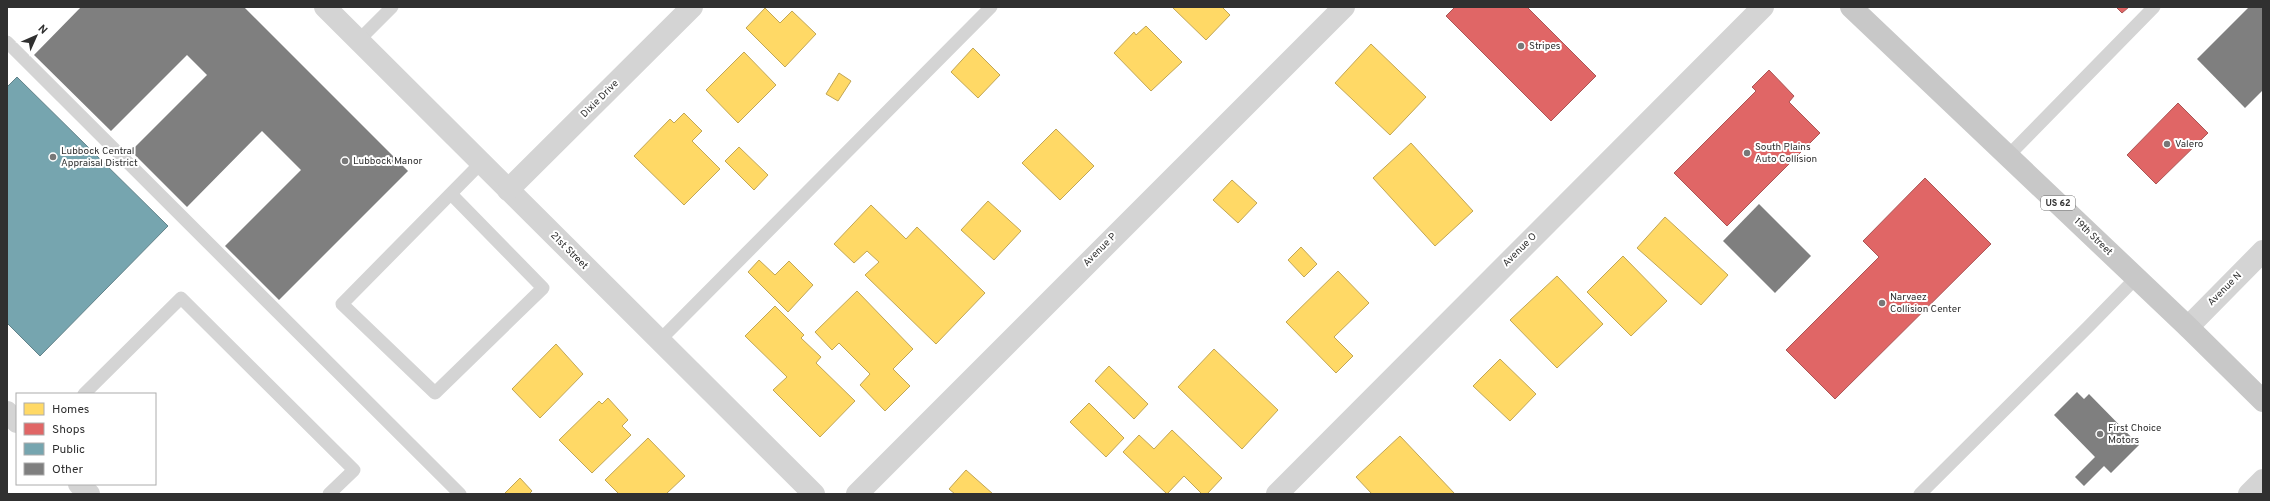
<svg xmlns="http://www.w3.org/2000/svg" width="2270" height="501" viewBox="0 0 2270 501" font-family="Overpass,sans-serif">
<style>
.homes{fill:#ffd966;stroke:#c1a656}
.shops{fill:#e06666;stroke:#ab5656}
.public{fill:#76a5af;stroke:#618289}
.building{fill:#7f7f7f}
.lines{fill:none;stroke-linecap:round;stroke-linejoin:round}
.service{stroke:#d4d4d4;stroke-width:13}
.minor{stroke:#d4d4d4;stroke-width:22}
.primary{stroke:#c8c8c8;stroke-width:22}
.poi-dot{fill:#787878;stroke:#fff;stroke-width:1.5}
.labels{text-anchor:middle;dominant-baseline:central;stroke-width:4;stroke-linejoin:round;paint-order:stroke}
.shield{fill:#fff;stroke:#6e6e6e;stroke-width:1}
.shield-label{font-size:9px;font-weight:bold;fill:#303030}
.poi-label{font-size:10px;fill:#303030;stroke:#fff;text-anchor:start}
.street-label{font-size:10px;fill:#303030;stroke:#fff}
</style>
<rect width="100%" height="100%" fill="#fff"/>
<!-- homes -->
<g class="homes">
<path d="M1172,7h50l8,8 -24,25z"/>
<path d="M765,8l15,15 12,-12 24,23 -31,33 -39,-39z"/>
<path d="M1146,26l36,36 -31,29 -37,-38 20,-21 2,3z"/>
<path d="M1371,44l55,53 -36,38 -55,-52z"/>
<path d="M973,48l27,27 -22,23 -27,-26z"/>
<path d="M744,52l32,33 -38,38 -32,-33z"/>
<path d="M839,73l12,8 -13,20 -12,-7z"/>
<path d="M684,113l18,18 -10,10 28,28 -36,36 -50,-49 36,-37 4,4z"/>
<path d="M1056,129l38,37 -34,34 -38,-37z"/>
<path d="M1411,143l62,68 -38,35 -62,-68z"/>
<path d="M739,147l29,28 -14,15 -29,-29z"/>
<path d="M1232,180l25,23 -19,20 -25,-23z"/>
<path d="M988,201l33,30 -27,29 -33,-30z"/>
<path d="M871,205l35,34 11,-12 68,66 -49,51 -71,-69 14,-13 -12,-11 -13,12 -20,-19z"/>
<path d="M1665,217l63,58 -27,30 -64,-57z"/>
<path d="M1301,247l16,17 -13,13 -16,-17z"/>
<path d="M1623,256l44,45 -36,35 -44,-44z"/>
<path d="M759,260l16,15 14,-14 24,24 -25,27 -40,-40z"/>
<path d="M1338,271l31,32 -35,34 19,19 -17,17 -50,-51z"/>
<path d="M1557,276l46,48 -46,44 -47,-48z"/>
<path d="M857,291l56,58 -20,20 17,17 -25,25 -25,-26 10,-11 -31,-31 -7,7 -17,-18z"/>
<path d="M775,306l29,29 -3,3 20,19 -5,6 39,38 -35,36 -47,-47 14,-13 -42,-41z"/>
<path d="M556,344l27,30 -43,44 -28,-29z"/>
<path d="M1214,349l64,61 -36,39 -64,-62z"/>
<path d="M1500,359l36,35 -26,27 -37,-35z"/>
<path d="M1109,366l39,38 -14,15 -39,-38z"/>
<path d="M608,398l20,22 -6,6 9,9 -39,38 -33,-33 40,-39 3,3z"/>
<path d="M1089,403l35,35 -18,19 -36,-35z"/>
<path d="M1172,430l50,48 -15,16h-5l-18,-18 -17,18 -44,-42 16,-17 15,14z"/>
<path d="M1400,436l55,58h-83l-16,-17z"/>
<path d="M648,438l37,38 -19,18h-47l-14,-14z"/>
<path d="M966,470l27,24h-38l-6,-5z"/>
<path d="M520,478l12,13 -3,3h-25z"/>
</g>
<!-- shops -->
<g class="shops">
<path d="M1455,7h72l69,69 -45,45 -105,-105z"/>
<path d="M2116,7h13l-7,6z"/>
<path d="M1769,70l25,26 -5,6 31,31 -93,93 -53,-53 82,-82 -4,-4z"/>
<path d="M2178,103l30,30 -52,51 -29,-29z"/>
<path d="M1925,178l66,66 -156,155 -49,-49 93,-93 -16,-16z"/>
</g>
<!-- public -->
<path class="public" d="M17,77l151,149 -128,130 -33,-33v-236z"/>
<!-- building -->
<g class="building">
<path d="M81,7h163l164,164 -129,129 -54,-54 76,-76 -39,-39 -75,76 -56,-56 76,-76 -20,-20 -76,76 -77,-76z"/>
<path d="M2249,7h14v83l-18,18 -48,-49z"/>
<path d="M1759,204l52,52 -36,37 -52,-52z"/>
<path d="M2077,392l7,7 5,-5 50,51 -28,28 -7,-7 -20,20 -9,-9 20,-20 -41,-42z"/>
</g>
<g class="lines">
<!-- service -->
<g class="service">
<path d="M358,41l34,-34"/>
<path d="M7,42l453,452"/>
<path d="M2008,156l146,-149"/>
<path d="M451,194l92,94 -108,105 -93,-89 139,-141"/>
<path d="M660,340l331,-333"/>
<path d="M84,394l97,-96 173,172 -25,24"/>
<path d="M1920,494l168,-167 48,-49"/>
</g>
<!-- minor -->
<g class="minor">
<path d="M325,7l489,487"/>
<path d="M508,190l184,-183"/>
<path d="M2188,327l75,-76"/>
<path d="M7,412l10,10"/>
<path d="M79,484l10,10"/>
<path d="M857,494l487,-487"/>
<path d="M1277,494l486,-487"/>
<path d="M2249,494l14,-14"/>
</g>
<!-- primary -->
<path class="primary" d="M1851,7l337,320 75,74"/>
</g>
<!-- markers -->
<g class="poi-dot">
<circle cx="1521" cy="46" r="4"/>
<circle cx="2167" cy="144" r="4"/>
<circle cx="1747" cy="153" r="4"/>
<circle cx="53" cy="157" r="4"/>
<circle cx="345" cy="161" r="4"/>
<circle cx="1882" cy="303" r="4"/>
<circle cx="2100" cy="434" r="4"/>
</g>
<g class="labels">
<!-- shield labels -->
<rect class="shield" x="2041" y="196" width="34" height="14" rx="3"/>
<g class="shield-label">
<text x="2058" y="203">US 62</text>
</g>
<!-- poi labels -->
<g class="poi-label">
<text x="1529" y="46">Stripes</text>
<text x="2175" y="144">Valero</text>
<text x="1755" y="147">South Plains<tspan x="1755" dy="12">Auto Collision</tspan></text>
<text x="61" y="151">Lubbock Central<tspan x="61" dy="12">Appraisal District</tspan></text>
<text x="353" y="161">Lubbock Manor</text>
<text x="1890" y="297">Narvaez<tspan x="1890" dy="12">Collision Center</tspan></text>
<text x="2108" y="428">First Choice<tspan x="2108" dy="12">Motors</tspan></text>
</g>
<!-- street labels -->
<g class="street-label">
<text transform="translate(600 99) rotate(-45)">Dixie Drive</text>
<text transform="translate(2093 237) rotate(44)">19th Street</text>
<text transform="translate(1100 250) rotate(-45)">Avenue P</text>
<text transform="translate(1520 250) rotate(-45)">Avenue O</text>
<text transform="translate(569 251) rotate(45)">21st Street</text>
<text transform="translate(2225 289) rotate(-45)">Avenue N</text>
</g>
</g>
<!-- border -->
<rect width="2270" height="501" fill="none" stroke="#303030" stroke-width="16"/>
<!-- legend -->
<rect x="16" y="393" width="140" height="92" fill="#ffffff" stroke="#acacac"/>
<rect x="24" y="403" width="20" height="12" fill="#ffd966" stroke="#acacac"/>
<text x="52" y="413" font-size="12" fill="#303030">Homes</text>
<rect x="24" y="423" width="20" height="12" fill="#e06666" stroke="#acacac"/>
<text x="52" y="433" font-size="12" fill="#303030">Shops</text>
<rect x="24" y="443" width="20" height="12" fill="#76a5af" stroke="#acacac"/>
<text x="52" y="453" font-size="12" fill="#303030">Public</text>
<rect x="24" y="463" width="20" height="12" fill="#7f7f7f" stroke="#acacac"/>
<text x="52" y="473" font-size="12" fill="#303030">Other</text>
<!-- north arrow -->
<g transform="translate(36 36) rotate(45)" stroke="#ffffff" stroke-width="3" paint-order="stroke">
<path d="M0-3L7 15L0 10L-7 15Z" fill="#303030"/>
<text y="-6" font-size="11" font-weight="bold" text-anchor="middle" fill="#303030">N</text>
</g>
</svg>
